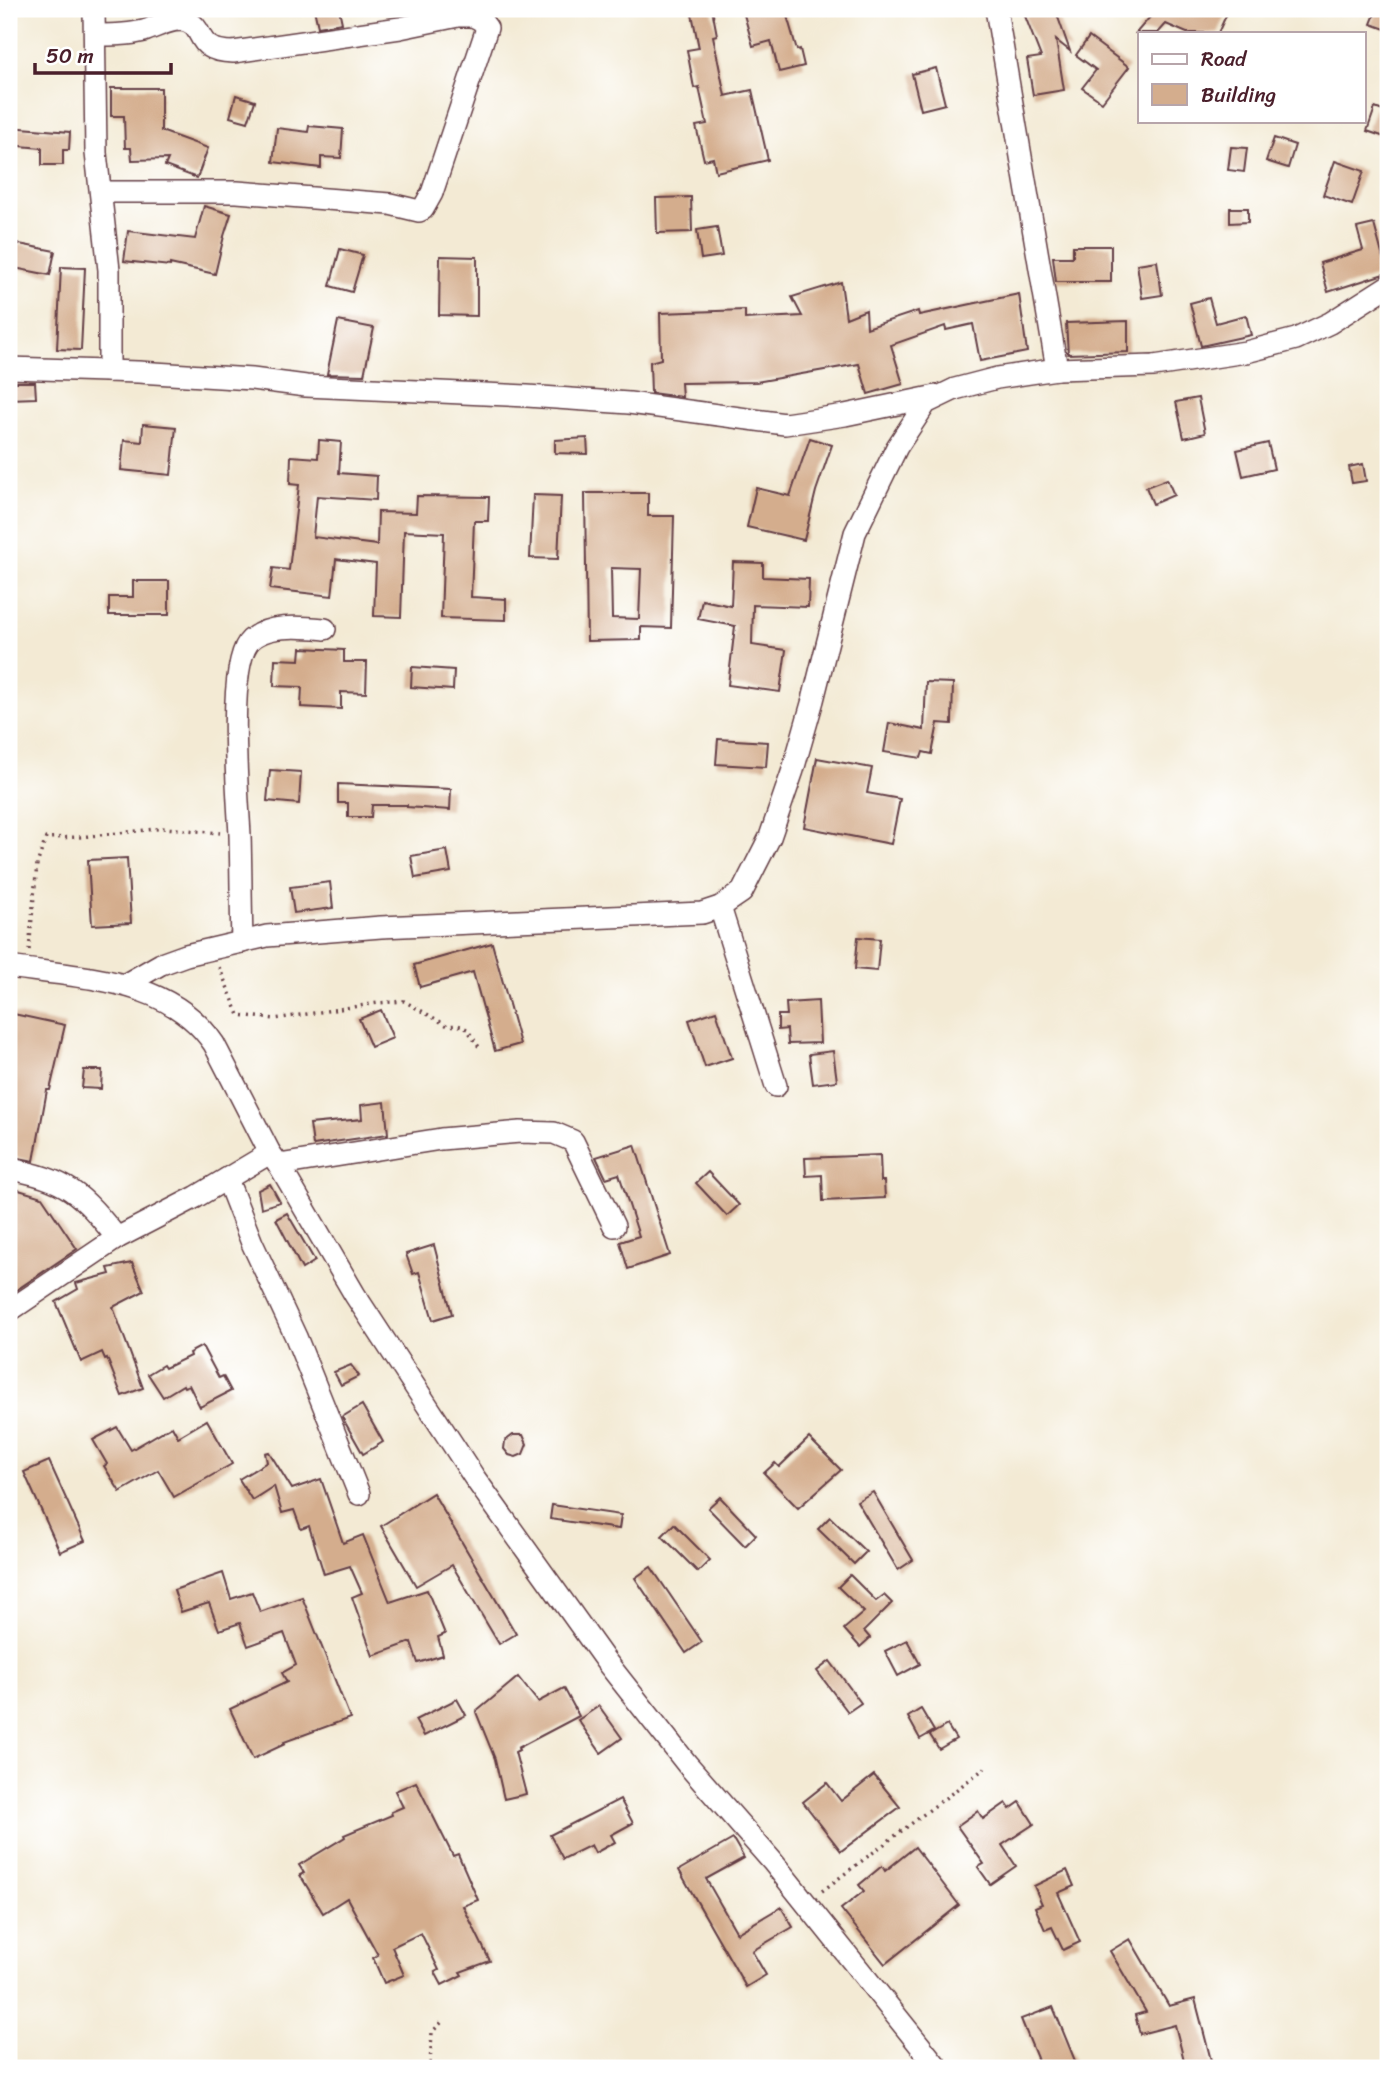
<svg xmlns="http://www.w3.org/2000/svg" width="1397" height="2077" viewBox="0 0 1397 2077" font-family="Sriracha,sans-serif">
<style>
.building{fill:#d4ad8d;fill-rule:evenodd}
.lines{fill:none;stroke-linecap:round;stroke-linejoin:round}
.minor-casing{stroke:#633d44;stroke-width:24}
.path{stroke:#633d44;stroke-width:3.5;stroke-dasharray:2 5;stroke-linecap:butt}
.minor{stroke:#fff;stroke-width:21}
</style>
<rect width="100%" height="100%" fill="#fff"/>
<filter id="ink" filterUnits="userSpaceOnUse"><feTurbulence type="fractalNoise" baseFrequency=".0143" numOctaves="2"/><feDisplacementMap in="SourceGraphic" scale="14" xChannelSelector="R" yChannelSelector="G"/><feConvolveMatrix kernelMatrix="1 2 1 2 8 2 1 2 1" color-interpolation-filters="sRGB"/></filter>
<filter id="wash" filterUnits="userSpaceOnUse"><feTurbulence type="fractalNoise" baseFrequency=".00686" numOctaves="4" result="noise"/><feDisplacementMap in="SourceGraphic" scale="28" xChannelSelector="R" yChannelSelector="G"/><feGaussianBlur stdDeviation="1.57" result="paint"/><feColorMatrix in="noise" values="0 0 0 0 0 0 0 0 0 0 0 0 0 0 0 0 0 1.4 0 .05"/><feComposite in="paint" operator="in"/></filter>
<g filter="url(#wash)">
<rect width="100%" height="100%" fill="#f3ead4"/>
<g id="blocks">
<!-- building -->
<g class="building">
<path d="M314,9h25l3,14 -24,4z"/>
<path d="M691,9h21l5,26 -4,1 12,60 27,-6 16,70 -52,12 -3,-14 -9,2 -8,-34 11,-2 -8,-37 -5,1 -7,-38 12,-2z"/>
<path d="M752,9h33l12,41 3,-1 4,17 -25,6 -8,-31 -18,5 -10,-35z"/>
<path d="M1045,9h10l15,42 -14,-11 8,50 -31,5 -6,-36 14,-2 -16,-41z"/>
<path d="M1157,9h72l-11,24h-31l-21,-9 -8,9h-22z"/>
<path d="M1377,9l11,3v18l-17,-6z"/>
<path d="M1089,37l40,30 -27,35 -20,-14 14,-18 -20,-15z"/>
<path d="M936,68l9,36 -24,6 -9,-36z"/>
<path d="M111,88h50v43l47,17 -11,30 -32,-12 3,-7 -36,1 -1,-12h-6l-1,-32h-13z"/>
<path d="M236,95l19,6 -7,21 -18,-5z"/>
<path d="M1375,108l13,5v25l-21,-7z"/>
<path d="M309,126l34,3 -2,29 -20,-1v11l-48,-6 4,-34 31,4z"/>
<path d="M9,127l61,5 -1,18h-6v15h-21v-17l-33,-3z"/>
<path d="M1274,138l21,7 -7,23 -22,-7z"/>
<path d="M1231,147l16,1 -3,24 -16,-2z"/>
<path d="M1335,161l29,10 -12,34 -29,-10z"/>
<path d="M691,197l1,35 -35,1 -1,-35z"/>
<path d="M204,206l27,8 -7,22 -9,38 -45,-10v2l-46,-5 4,-30 67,8z"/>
<path d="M1230,208h18v14l-18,1z"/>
<path d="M1374,224l13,49 -59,19 -8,-29 43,-13 -6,-22z"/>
<path d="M717,227l5,29 -21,3 -4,-29z"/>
<path d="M9,242l46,9 -5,24 -41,-8z"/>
<path d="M1073,246h38v36h-55l-3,-25h20z"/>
<path d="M340,249l23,6 -11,37 -22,-6z"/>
<path d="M440,256l37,1v59l-38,-1z"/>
<path d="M1157,261l5,34 -20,3 -5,-34z"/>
<path d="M61,267l24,1 -4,82 -24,-1z"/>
<path d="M841,282l5,36 20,-8 1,18 51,-17 1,4 100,-21 8,58 -47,9 -7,-37 -27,6 -1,-4 -54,19 12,39 -35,10 -9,-30 -103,18 -75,1 1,14 -31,-4 -1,-31 11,-3 -1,-46 85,-3v9l57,-3 -10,-19z"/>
<path d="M1209,298l7,25 30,-8 5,20 -50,11 -11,-43z"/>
<path d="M338,321l36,7 -10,47 -37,-1z"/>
<path d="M1128,321v31l-60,2 -2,-31z"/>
<path d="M9,382h26l1,16 -27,1z"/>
<path d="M1198,398l7,35 -21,5 -8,-36z"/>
<path d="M143,424l33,3 -5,48 -50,-5 3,-30 18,2z"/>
<path d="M587,438l1,16 -33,-1v-13z"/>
<path d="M810,438l22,7 -16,46 -12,49 -57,-13 9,-39 34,8z"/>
<path d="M319,440l22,2 -2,31 38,3 -1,24 -59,-4 -4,41 64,8 1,-33 38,1 1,-17 72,1 -1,24h-14l-3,76 35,2v21l-65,-2 3,-85 -40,-2 -3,86 -27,-1 2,-52 -40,-5 -4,37 -62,-7 3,-21 16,2 10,-85 -9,-1 1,-28 27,2z"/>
<path d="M1268,443l6,26 -31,7 -6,-26z"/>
<path d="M1363,464l3,17 -14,2 -3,-16z"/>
<path d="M1167,479l7,16 -21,9 -7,-17z"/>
<path d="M585,493h63v23h26l-3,112 -30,-1v13l-54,1zM611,568l30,1 -2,50 -27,-1z"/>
<path d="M533,495l28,1 -3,63 -28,-1z"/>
<path d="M733,562l30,1v14l46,2 -1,28 -55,-2 -1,40 34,5 -6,42 -52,-7 7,-59 -37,-7 4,-19 29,6z"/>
<path d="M133,581h36v34h-60v-18h24z"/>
<path d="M301,648l43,2v12h23l-1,31 -25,-1v17l-40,-2 1,-20 -28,-1 1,-27 25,1z"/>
<path d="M412,667l42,3 -1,20 -42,-3z"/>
<path d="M926,682l27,1 -1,41 -14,-1 -6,31 -9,-2 -2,6 -37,-6 5,-29 35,7z"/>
<path d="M718,739l50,3 -2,25 -50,-3z"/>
<path d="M817,758l55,10 -5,25 33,6 -9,45 -87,-17z"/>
<path d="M270,770l31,2 -2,32 -32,-3z"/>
<path d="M338,784l113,5 -1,21 -43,-3v-2h-35l-1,12h-23v-14h-10z"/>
<path d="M447,850l4,22 -36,6 -4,-22z"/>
<path d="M127,858l4,65 -39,2 -4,-65z"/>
<path d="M330,882l3,26 -39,5 -4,-26z"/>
<path d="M858,937l22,2 -3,32 -22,-2z"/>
<path d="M492,943l28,101 -25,7 -22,-79 -53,15 -6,-22z"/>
<path d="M818,1001l2,42 -32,1 -1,-15 -9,1v-15h9l-1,-12z"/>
<path d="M381,1010l12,28 -22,9 -12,-28z"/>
<path d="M716,1011l16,47 -27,9 -16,-47z"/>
<path d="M9,1013l56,12 -15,65h-3l-13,71 -25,-5z"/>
<path d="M833,1051l4,30 -24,3 -4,-30z"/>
<path d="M84,1070h18l-1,19 -19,-1z"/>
<path d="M385,1102l3,32 -75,11 -3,-21 52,-5 -1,-14z"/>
<path d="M635,1145l35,110 -42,14 -8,-27 19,-6 -20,-62 -13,4 -10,-21z"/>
<path d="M880,1155l1,26h3l1,17 -62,3 -1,-26 -16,1 -1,-18z"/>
<path d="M708,1172l31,33 -12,11 -31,-33z"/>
<path d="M270,1184l10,18 -19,6 -3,-18z"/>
<path d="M9,1187l33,10 35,52 -68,46z"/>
<path d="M287,1213l28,48 -13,8 -26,-50z"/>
<path d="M434,1245l18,69 -19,6 -14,-48 -6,2 -7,-20z"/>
<path d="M132,1263l12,28 -31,16 30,81 -21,8 -15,-38 -2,1 -3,-7 -21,10 -25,-60 22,-13 -2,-6 34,-9 -2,-6z"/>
<path d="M202,1346l17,32 4,-2 8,15 -31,16 -11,-22 -5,2 -1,-2 -20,12 -15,-23 15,-9 2,3 25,-12 -1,-3z"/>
<path d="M351,1365l8,11 -18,9 -7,-13z"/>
<path d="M362,1405l21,37 -20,12 -21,-37z"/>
<path d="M207,1420l25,44 -58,33 -16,-27 -38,22 -16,-26 3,-2 -14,-24 24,-13 14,23 41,-24 6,11z"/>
<path d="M513,1435h10l4,9 -4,10 -7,3 -7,-2 -5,-6 1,-8z"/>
<path d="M809,1438l32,32 -43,38 -34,-35 11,-10 4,4z"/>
<path d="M269,1452l23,37 29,-10 22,64 20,-8 27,67 37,-12 18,44 -7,3 5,18 -25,8 -7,-21 -38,14 -21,-59 10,-4 -12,-27 -26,8 -15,-48 -8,3 -7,-19 -12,3 -8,-27 -22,14 -13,-21 28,-17 -2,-9z"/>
<path d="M49,1461l36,80 -25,11 -36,-80z"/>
<path d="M873,1492l40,68 -15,10 -41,-69z"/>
<path d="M433,1493l83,141 -17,10 -47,-79 -36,21 -35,-60z"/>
<path d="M720,1497l36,38 -11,11 -37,-38z"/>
<path d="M552,1505l69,10 -2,14 -69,-10z"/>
<path d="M830,1517l36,35 -12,12 -36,-35z"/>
<path d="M674,1524l36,36 -12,12 -36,-36z"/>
<path d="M651,1567l51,75 -16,11 -51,-75z"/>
<path d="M223,1573l8,26 21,-7 8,20 42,-15 48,121 -66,24 1,2 -32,15 -23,-50 57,-27 -5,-9 14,-8 -12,-32 -36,13 -8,-23 -21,7 -10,-27 -28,9 -7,-22z"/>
<path d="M850,1575l26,26 8,-6 8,8 -28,28 6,7 -10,9 -16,-18 20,-17 -26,-25z"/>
<path d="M907,1640l13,24 -22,12 -13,-25z"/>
<path d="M830,1661l31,42 -13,9 -31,-41z"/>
<path d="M518,1677l20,25 26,-14 15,28 -61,32 1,2 -4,2 11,42 -22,5 -9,-40 -19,-47z"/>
<path d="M457,1699l9,16 -42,21 -9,-16z"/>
<path d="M599,1706l23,32 -21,15 -23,-33z"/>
<path d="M921,1709l13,22 -14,8 -12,-22z"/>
<path d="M947,1725l9,14 -17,10 -9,-14z"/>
<path d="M874,1775l26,32 -59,44 -38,-49 24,-19 14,18z"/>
<path d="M416,1782l37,74 5,-2 20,46 -15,6 27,55 -30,11 2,3 -20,10 -7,-13 4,-2 -18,-37 -29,14 12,28 -20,8 -11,-25 5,-3 -31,-57 -24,15 -23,-38 4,-2 -5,-8 46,-28 -1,-2 48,-20 -1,-3 12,-5 -8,-16z"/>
<path d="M620,1799l13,24 -22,12 4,7 -20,11 -4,-8 -28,14 -13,-24z"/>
<path d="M1020,1802l14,22 -32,21 14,21 -26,18 -12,-17 6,-3 -27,-38 21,-15 5,8 23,-16 4,6z"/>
<path d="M733,1839l11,19 -38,21 31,54 44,-26 12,20 -41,24 14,24 -20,12 -67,-117z"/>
<path d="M915,1847l44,58 -74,59 -44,-55 23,-18 -5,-6 23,-19 3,5z"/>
<path d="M1067,1870l7,16 -16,7 22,49 -17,8 -11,-23 -7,3 -10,-23 7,-3 -8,-18z"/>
<path d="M1130,1939l39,67 26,-7 18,69h-27l-11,-43 -35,9 -5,-19 11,-3 -36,-61z"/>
<path d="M1053,2007l25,61h-37l-20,-49z"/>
</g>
</g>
</g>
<g filter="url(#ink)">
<use href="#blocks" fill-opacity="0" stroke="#633d44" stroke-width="2"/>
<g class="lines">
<defs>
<g id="minor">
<path d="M94,9l2,144 13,117v101"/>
<path d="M996,9l61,360"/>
<path d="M95,35c17,0 33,0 49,-4 13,-4 28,-14 42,-10 21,7 6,30 47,31l167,-24 58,-12h15l8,4 6,8 -55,165 -9,16 -4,2 -29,-7 -153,-12h-135"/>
<path d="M9,368l129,4 114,7 54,7 221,10 102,7 156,21 60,-9 91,-19"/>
<path d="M720,907l56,179"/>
<path d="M242,942c-1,-36 -1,-72 -2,-107 -2,-39 -13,-163 8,-192 15,-20 55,-16 77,-14"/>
<path d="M9,967c71,11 160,10 205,77l56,109 9,12 76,130 119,182 131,183 82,104 85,97 166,207"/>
<path d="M126,984l35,-20 25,-9 81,-19 114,-9 321,-14 18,-6 22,-15 28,-55 23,-67 20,-70 42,-167 42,-86 29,-44 29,-14 42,-11 60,-9 97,-3 92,-14 50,-13 34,-16 58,-37"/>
<path d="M279,1165l162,-26 79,-7 34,1 19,8 41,85"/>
<path d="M9,1169c57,9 73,25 108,69"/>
<path d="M227,1179l25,64 44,94 63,157"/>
<path d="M9,1311l108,-73 79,-41 74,-44"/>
</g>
</defs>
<!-- minor casing -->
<use href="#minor" class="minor-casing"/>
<!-- path -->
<g class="path">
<path d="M29,950l8,-86 9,-26 34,-1 85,-9 55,5"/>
<path d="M219,967l20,48 36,4 103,-16 26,-2 44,25 10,-1 9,4 12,18"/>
<path d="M822,1891l163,-123"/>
<path d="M426,2068l4,-3 2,-33 10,-10"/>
</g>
<!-- minor -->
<use href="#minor" class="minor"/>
</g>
</g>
<!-- margin -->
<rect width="1397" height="2077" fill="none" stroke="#fff" stroke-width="35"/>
<!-- legend -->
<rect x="1138" y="32" width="228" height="91" fill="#ffffff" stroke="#b7a5aa" stroke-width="2"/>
<rect x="1152" y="54" width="35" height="10" fill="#ffffff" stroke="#b7a5aa" stroke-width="2"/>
<text x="1201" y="66" font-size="21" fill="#4a1f2b">Road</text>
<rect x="1152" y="84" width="35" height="21" fill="#d4ad8d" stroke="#b7a5aa" stroke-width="2"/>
<text x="1201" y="102" font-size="21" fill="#4a1f2b">Building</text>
<!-- scale -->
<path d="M35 63v10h136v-10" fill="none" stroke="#4a1f2b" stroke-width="3.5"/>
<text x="46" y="63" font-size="21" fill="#4a1f2b" stroke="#ffffff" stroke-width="5" paint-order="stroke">50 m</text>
</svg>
